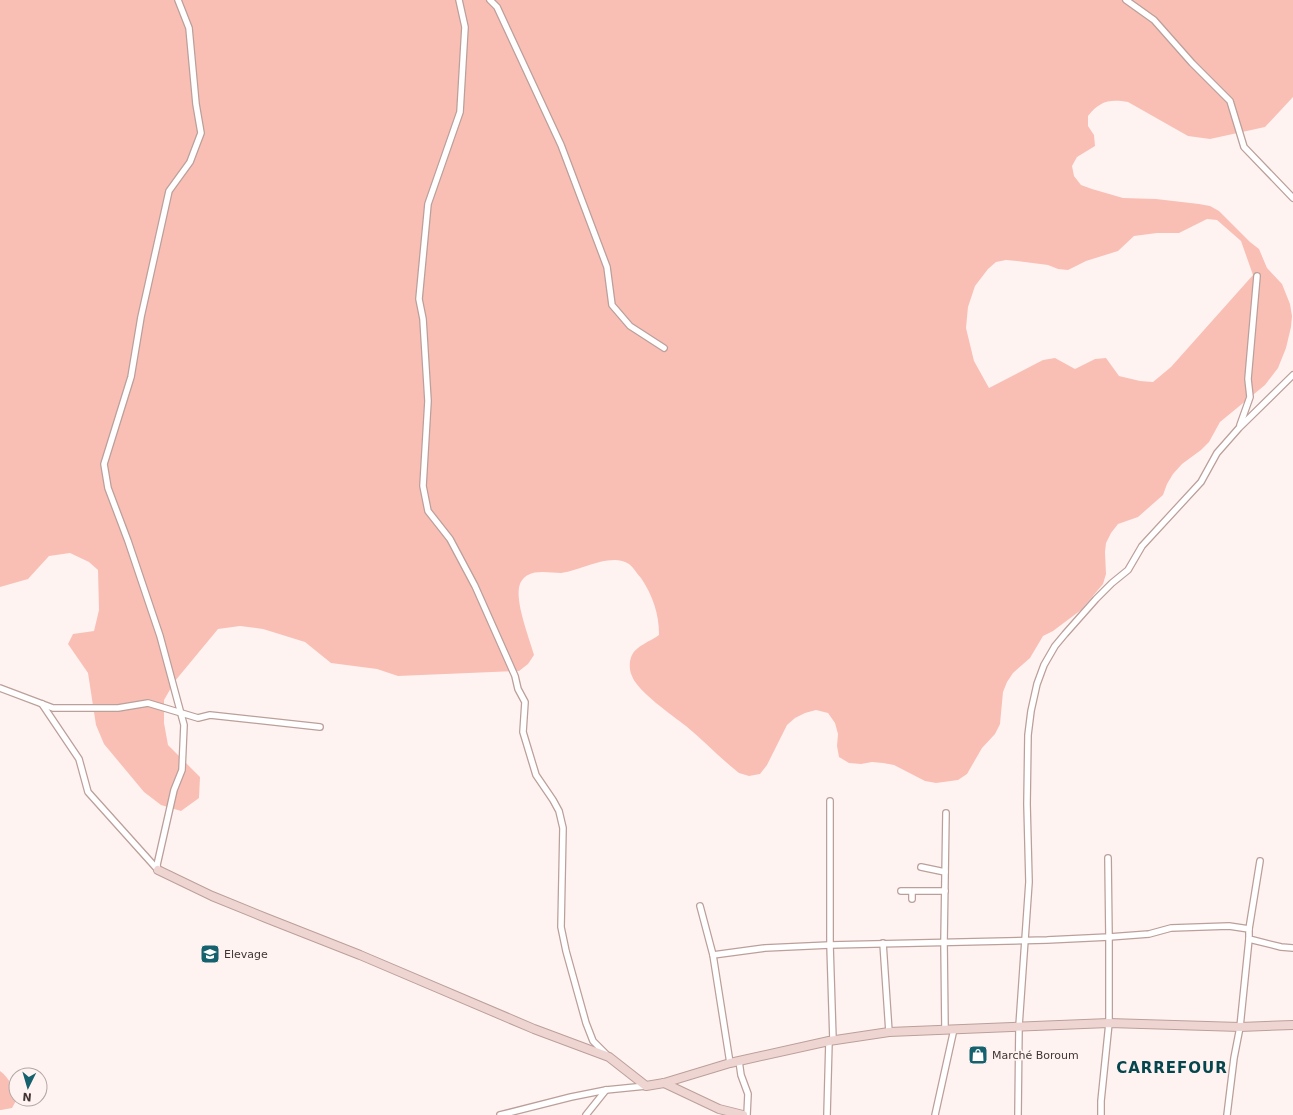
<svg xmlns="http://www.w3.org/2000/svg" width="1293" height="1115" viewBox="0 0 1293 1115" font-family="'DejaVu Sans',sans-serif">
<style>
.green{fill:#f9bfb5;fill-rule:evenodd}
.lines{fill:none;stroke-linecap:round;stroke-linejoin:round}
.street-casing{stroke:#bb9f9a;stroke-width:8}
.secondary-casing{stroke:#bb9f9a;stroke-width:10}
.street{stroke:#fff;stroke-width:5.5}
.secondary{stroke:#eed5d1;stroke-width:8}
.labels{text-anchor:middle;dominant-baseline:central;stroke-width:3.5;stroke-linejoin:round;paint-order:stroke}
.poi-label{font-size:11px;fill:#403533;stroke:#fff3f1;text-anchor:start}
.district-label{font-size:15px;font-weight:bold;letter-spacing:1px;fill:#04454e;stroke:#fff3f1}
</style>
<rect width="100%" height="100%" fill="#fff3f1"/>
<!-- green -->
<g class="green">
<path d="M0,0h1293v97l-28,30 -55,12 -22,-3 -60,-34c-19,-3 -28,-1 -40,14v10l6,9 1,11 -18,11 -5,9 2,10 7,9 11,4 31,9 33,1 43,5 11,2 9,5 31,31 9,7 8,19 15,16 8,20 2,12 -1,11 -5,21 -8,20 -13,17 -45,37 -11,20 -8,8 -19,14 -9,10 -6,10 -4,11 -25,22 -20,7 -7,9 -5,10 -1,9 1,22 -3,10 -22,26 -28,21 -10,5 -13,22 -17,15 -6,9 -4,10 -3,32 -5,10 -13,14 -15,26 -9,6 -22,3 -11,-2 -31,-16 -11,-2 -11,-1 -11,2 -12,-1 -10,-6 -2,-11 1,-12 -3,-11 -7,-10 -12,-3 -11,3 -10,5 -8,7 -20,40 -7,9 -11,2 -10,-3c-19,-15 -35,-32 -53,-47 -13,-10 -49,-35 -54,-50 -3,-5 -3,-16 0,-21 4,-9 19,-14 27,-20 0,-21 -6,-39 -18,-57 -4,-4 -7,-10 -12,-14 -18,-12 -49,7 -68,9 -10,0 -24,-3 -33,2 -3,1 -7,6 -8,9 -6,16 9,53 14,71l-6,9 -9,7 -121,5 -21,-7 -46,-6 -26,-21 -42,-13 -23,-3 -22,3 -43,52 -11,19v23l4,22 32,32 -1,21 -18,13 -20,-6 -17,-13 -40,-48 -8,-19 -8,-52 -20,-29 5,-10 21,-3 5,-21 -1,-40 -9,-8 -19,-9 -21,3 -21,23 -28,8zM1207,219l10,1 24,21 12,34 -82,92 -18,15 -13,-1 -21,-5 -13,-18 -11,1 -20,10 -20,-11 -12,2 -54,28 -15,-27 -8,-33 2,-21 7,-21 13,-17 8,-7 10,-2 11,1 31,4 10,4 10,1 18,-9 32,-10 16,-15 23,-3h22z"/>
<path d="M0,1071c10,7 13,18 17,28l-5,9 -11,2h-1z"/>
</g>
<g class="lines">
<defs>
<g id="street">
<path d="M459,0l6,27 -5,85 -32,92 -9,95 4,20 5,82 -5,85 5,25 22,28 25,47 40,90 3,13 7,13 -2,30 13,43 17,25 6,11 4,17 -2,99 5,24 20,72 7,18 13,13"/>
<path d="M490,0l7,7 64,138 46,122 5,38 18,21 34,22"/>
<path d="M1126,0l28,20 38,43 38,38 14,46 49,51"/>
<path d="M1240,425l10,-28 -2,-18 9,-103"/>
<path d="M0,688l53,20h65l30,-5 50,15 12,-3 110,12"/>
<path d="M42,704l37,55 9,33 70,78"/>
<path d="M830,801v144l3,95"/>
<path d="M921,867l24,5"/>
<path d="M158,870l-1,-5 17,-75 8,-20 2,-45 -24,-89 -32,-95 -20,-53 -4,-24 27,-87 10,-60 28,-126 21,-29 11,-29 -5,-29 -7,-76 -11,-28"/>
<path d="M901,891h44"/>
<path d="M912,899v-7"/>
<path d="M700,906l13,49 17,108"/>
<path d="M1249,929l11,-68"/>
<path d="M883,943l6,89"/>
<path d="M713,955l52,-7 65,-3 217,-5 62,-3 40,-3 22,-6 58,-2 20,3v10l32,8 12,1"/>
<path d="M945,1029l-1,-87 2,-129"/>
<path d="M739,1061l2,14 7,19 -1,21"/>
<path d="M500,1115l71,-18 35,-7 40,-4"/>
<path d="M586,1115l20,-25"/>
<path d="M827,1115l2,-74"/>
<path d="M935,1115l19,-86"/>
<path d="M1018,1115l1,-89 10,-144 -2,-78 1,-69 3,-24 6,-27 7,-19 11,-19 10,-12 31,-35 16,-16 16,-13 14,-24 59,-64 16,-29 22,-25 54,-53"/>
<path d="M1101,1115v-14l8,-78v-86l-1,-79"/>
<path d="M1227,1115l7,-57 6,-31 9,-88"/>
</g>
<g id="secondary">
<path d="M158,870l54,26 54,22 94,37 174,74 75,28 37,29 18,-3 66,-20 99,-22 60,-9 220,-9 131,4 53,-2"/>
<path d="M664,1083l55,26 24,6"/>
</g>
</defs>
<!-- street casing -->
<use href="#street" class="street-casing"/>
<!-- secondary casing -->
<use href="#secondary" class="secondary-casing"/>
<!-- street -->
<use href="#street" class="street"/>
<!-- secondary -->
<use href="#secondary" class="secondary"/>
</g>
<!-- icons -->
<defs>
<symbol id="school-square" viewBox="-11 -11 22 22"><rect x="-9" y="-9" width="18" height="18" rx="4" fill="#15616d" stroke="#fff3f1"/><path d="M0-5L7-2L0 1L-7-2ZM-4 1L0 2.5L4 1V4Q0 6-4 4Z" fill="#fff"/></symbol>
<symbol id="shop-square" viewBox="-11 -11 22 22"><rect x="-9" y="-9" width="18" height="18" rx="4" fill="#15616d" stroke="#fff3f1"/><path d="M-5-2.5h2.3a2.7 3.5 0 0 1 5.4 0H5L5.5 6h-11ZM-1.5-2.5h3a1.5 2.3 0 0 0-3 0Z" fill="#fff"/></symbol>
</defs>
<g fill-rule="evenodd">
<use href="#school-square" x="199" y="943" width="22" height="22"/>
<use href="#shop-square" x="967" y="1044" width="22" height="22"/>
</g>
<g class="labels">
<!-- poi labels -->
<g class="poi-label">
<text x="224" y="954">Elevage</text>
<text x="992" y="1055">Marché Boroum</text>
</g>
<!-- district labels -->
<g class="district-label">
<text x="1172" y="1068">CARREFOUR</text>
</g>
</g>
<!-- north arrow -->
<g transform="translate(28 1087) rotate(185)"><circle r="19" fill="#fff3f1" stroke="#b3a7a5"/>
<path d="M0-3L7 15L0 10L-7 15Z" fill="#15616d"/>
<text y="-6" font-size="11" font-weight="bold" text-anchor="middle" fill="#403533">N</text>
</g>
</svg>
